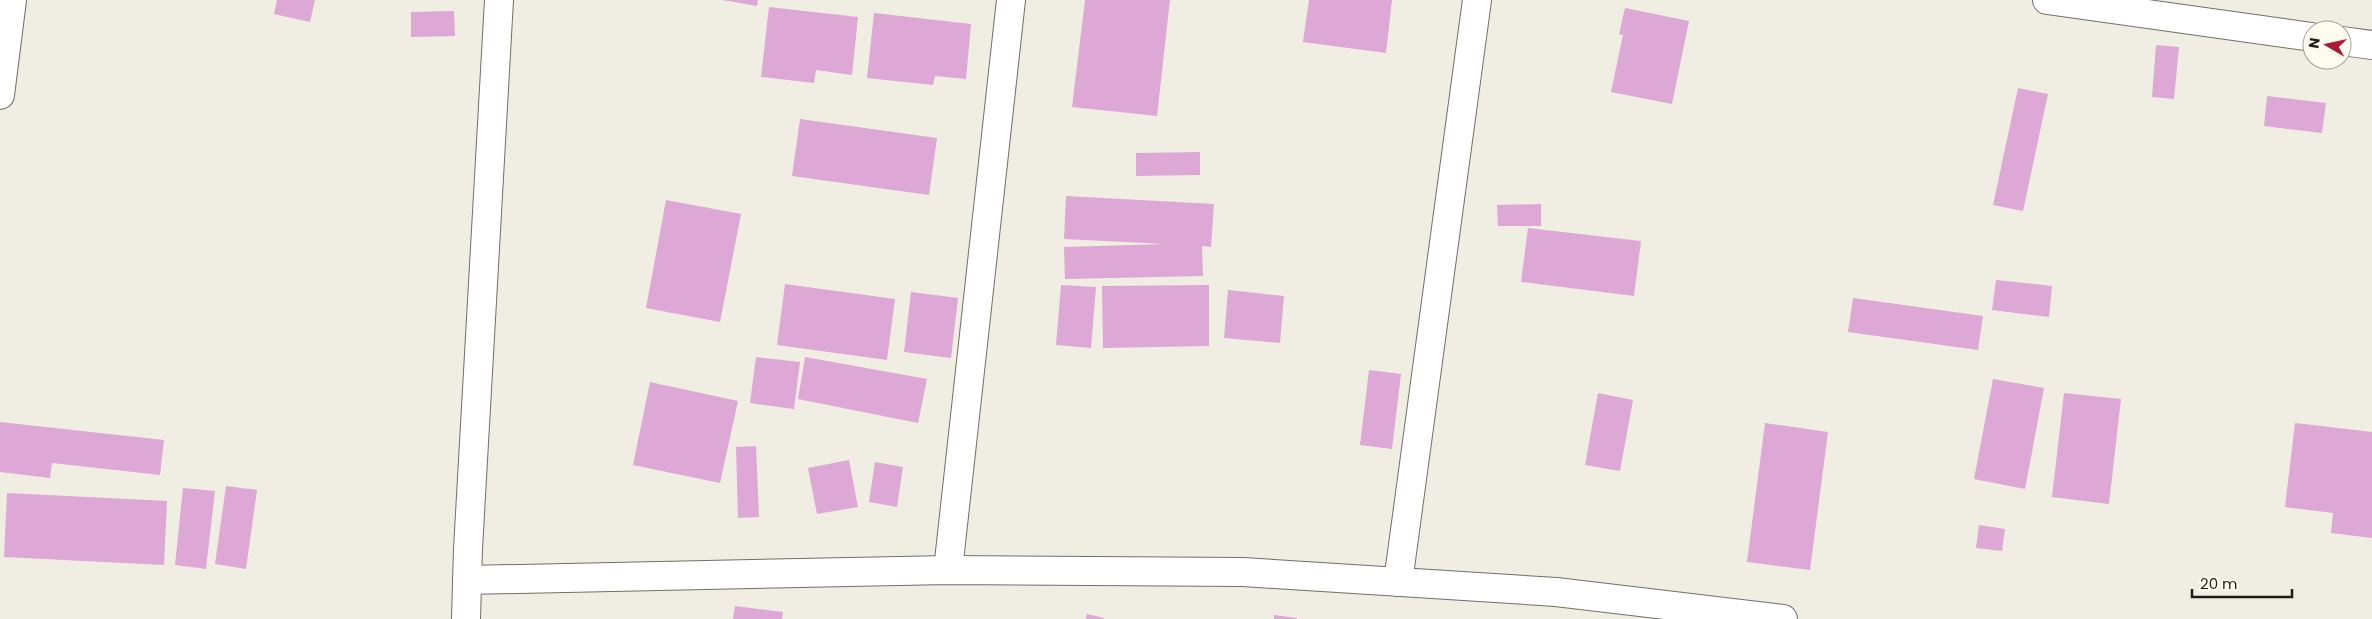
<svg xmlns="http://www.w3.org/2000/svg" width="2372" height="619" viewBox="0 0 2372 619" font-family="Poppins,sans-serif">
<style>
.building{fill:#dda8d6}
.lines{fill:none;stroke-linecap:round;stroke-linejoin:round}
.minor-casing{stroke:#726f65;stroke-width:30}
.minor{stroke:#fff;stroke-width:28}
</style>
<rect width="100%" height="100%" fill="#f0ede2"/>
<!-- building -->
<g class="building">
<path d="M277,0h38l-5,22 -36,-8z"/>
<path d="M723,0h35l-1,6z"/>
<path d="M1085,0h85l-13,116 -85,-9z"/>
<path d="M1309,0h83l-6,53 -83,-11z"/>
<path d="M769,7l89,10 -6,58 -36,-5 -2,13 -53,-6z"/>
<path d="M1625,8l64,13 -17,83 -61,-12 12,-57 -4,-1z"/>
<path d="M454,11l1,25 -44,1v-25z"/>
<path d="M874,13l97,11 -5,55 -31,-3 -2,9 -66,-7z"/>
<path d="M2156,45l23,2 -5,52 -22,-2z"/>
<path d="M2018,88l30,6 -25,117 -30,-6z"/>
<path d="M2267,96l59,7 -4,30 -58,-7z"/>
<path d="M800,119l137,19 -8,57 -137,-19z"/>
<path d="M1200,152v23l-64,1v-23z"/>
<path d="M1066,196l148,8 -3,43 -9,-1 1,30 -138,3 -1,-32 101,-3 -101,-5z"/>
<path d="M666,200l75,14 -21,108 -74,-14z"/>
<path d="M1541,204v22h-43l-1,-21z"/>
<path d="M1528,228l113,13 -7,55 -113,-14z"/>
<path d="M1996,280l56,6 -3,31 -57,-7z"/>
<path d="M785,284l110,15 -8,61 -110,-15z"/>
<path d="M1061,285l35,2 -5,61 -35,-3z"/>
<path d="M1209,285v61l-106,2 -1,-62z"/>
<path d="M1228,290l56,6 -4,47 -56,-5z"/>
<path d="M911,292l47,6 -7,60 -47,-6z"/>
<path d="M1853,298l130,18 -5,34 -130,-18z"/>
<path d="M756,357l44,5 -6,47 -44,-6z"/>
<path d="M805,357l122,22 -9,44 -120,-24z"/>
<path d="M1369,370l32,4 -9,75 -32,-4z"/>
<path d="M1993,379l51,9 -19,101 -51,-10z"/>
<path d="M650,382l88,19 -18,82 -87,-18z"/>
<path d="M1598,393l35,7 -13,71 -35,-6z"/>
<path d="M2064,393l57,6 -12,105 -57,-7z"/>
<path d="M0,422l164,18 -4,35 -108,-12 -2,15 -50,-6z"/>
<path d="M1765,423l63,9 -18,138 -63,-8z"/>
<path d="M2295,423l77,9v106l-41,-5 2,-20 -48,-6z"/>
<path d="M756,446l3,71 -21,1 -2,-71z"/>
<path d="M849,460l9,47 -41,7 -9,-46z"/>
<path d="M875,462l28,5 -6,40 -28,-5z"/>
<path d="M226,486l31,4 -11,79 -31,-5z"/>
<path d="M183,488l32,3 -9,78 -31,-4z"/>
<path d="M7,493l160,8 -3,64 -160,-8z"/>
<path d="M1979,525l26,4 -3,22 -26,-3z"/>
<path d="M735,606l48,6 -1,7h-49z"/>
<path d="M1087,614l17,4v1h-18z"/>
<path d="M1274,615l23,3v1h-23z"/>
</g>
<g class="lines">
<defs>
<g id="minor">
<path d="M2047,0l265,37"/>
<path d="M2342,41l30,4"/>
<path d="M0,95l12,-95"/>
<path d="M948,570l63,-570"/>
<path d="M467,580l481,-10 295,2 313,20 227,27"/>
<path d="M1398,582l79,-582"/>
<path d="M466,619l2,-70 31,-549"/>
</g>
</defs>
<!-- minor casing -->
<use href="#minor" class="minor-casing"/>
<!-- minor -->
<use href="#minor" class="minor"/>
</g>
<!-- north arrow -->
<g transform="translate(2327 45) rotate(279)"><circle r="24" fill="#fefbef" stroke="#a4a299"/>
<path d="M0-4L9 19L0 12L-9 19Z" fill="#ad1930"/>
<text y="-8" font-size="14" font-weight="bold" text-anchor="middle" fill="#1e1d19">N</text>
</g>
<!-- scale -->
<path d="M2192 589v8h100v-8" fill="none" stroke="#1e1d19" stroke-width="2.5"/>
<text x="2200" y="589" font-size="15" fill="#1e1d19" stroke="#fefbef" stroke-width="4" paint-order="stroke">20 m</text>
</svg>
